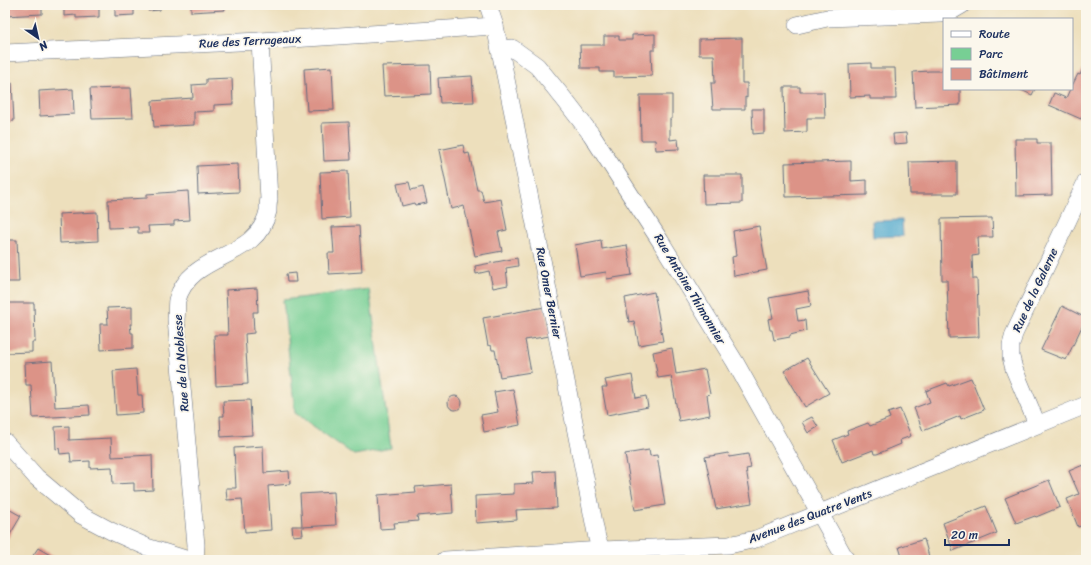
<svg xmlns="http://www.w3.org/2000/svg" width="1091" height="565" viewBox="0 0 1091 565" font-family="Sriracha,sans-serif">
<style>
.green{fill:#77cf94;stroke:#497f79}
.water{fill:#50a8cd;stroke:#366c96}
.building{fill:#dc9387}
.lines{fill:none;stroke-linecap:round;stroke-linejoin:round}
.minor-casing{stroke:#646d7f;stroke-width:18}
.minor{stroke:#fff;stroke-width:17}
.labels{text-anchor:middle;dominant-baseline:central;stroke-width:3.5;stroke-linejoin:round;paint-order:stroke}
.street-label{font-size:12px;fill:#1b2f5e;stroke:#fbf7ec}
</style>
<rect width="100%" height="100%" fill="#fbf7ec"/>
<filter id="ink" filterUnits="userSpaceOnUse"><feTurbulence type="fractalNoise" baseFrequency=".025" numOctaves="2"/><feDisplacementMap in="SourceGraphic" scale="8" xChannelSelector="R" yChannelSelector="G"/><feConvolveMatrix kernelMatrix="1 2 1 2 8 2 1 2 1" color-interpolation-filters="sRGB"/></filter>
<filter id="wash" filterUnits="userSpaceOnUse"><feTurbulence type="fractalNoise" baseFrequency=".012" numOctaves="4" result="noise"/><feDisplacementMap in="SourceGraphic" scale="16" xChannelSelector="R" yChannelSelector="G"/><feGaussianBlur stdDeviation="0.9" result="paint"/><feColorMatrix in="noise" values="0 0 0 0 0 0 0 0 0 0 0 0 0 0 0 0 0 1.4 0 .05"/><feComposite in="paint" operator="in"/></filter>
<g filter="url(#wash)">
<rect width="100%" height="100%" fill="#eddfbc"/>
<!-- green -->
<path class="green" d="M369,289l22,159 -37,7 -59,-42 -12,-113z"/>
<!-- water -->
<path class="water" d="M902,220l1,16 -30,1 -1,-16z"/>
<g id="blocks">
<!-- building -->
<g class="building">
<path d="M5,5h37v9l-37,2z"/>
<path d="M64,5h35v12l-23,1v-3l-12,1z"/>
<path d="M115,5h45v5l-12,1v-4l-14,1v7l-19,1z"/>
<path d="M191,5h33l1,5 -34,2z"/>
<path d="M655,34v16h-4l1,26 -38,1v-5h-14v-4h-19l-1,-23h24v-9h15v4h13v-5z"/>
<path d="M742,38v45h5v15l-2,-1v12h-32l-2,-26h4l-1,-28h-15v-16z"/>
<path d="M1086,62v47l-5,10 -32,-14 5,-12 12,5 4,-9h2v-3l6,-12 2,1z"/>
<path d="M871,63v5h24l1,31h-26v-3l-20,1 -1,-33z"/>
<path d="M430,65l1,29 -47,2 -2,-30z"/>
<path d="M332,67l2,43 -27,1 -3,-42z"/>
<path d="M930,71h14v18h16v16l-45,2 -2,-35z"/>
<path d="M472,76l2,26 -34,1 -2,-25z"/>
<path d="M232,78l1,26 -19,1v6l-20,1v13l-40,2 -2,-26 41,-3 -1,-13 14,-1v-5z"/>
<path d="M5,83h7l2,38 -7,1 2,37 -4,1z"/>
<path d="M784,87h16v5h24l1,26h-18v14l-22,1z"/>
<path d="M120,88h11l2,30 -41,1 -2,-30z"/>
<path d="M73,89l1,25 -34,2 -1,-25z"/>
<path d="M1019,89h16l-3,6z"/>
<path d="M640,95h32v24h-2v21l8,-1 1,10 -23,1 -1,-10h-14z"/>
<path d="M752,109h12v24l-11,1z"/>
<path d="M349,122l2,38 -27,1 -2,-38z"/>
<path d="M906,133l1,10 -13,1 -1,-10z"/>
<path d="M1015,139h22v4h14l1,52 -36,1z"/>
<path d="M463,145l2,9 4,-1 8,37h4l3,12 17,-3 6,31 -9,2 4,19 -27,5 -11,-50 -13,3 -12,-59z"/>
<path d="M851,161v20l16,-1v15l-81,2 -1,-34z"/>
<path d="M957,161v33h-47l-1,-32z"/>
<path d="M238,164l1,28 -41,2 -1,-28z"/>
<path d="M348,171l2,46 -28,2 -2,-47z"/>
<path d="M703,175h39v28l-38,1z"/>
<path d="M409,182l2,8 12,-3 4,16 -12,2 -1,-2 -12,3 -5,-22z"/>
<path d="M188,191l2,29 -16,1v4l-26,1 1,7h-11v-6l-29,1 -1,-28 39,-2v-4z"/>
<path d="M97,212l1,29 -38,2 -1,-29z"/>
<path d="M992,218l1,19h-15l1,18 -7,1 1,23h4l2,58 -30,1 -2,-58h-5l-1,-61z"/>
<path d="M359,226l3,46 -33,2 -1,-21h6l-2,-26z"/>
<path d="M759,226l8,44 -33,6 -2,-19 4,-1 -3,-25z"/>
<path d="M5,240h12l2,42h-14z"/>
<path d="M601,240l1,9 25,-4 5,30 -25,4 -1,-7 -26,4 -5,-31z"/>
<path d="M517,258l1,8 -12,2 2,17 -15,3 -4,-17 -13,3 -1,-8z"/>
<path d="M295,273l1,9h-9l-1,-8z"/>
<path d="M257,288l1,24h-5l1,21 -9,1 3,50 -32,2 -2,-51h14l-2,-45z"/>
<path d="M808,291l3,15 -15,3 2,12 7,-1 1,11 -16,4v2l-16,3 -2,-10h-2l-2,-11 5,-1 -4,-20z"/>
<path d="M654,292l9,49 -24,4 -5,-24 -5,1 -4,-24z"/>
<path d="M5,303h29l1,39h-3v10l-27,1z"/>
<path d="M1062,306l24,12 -20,42 -25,-10z"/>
<path d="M132,307v17h-2l1,9h2v15l-32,2 -1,-26h8l-1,-16z"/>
<path d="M545,307l5,29 -25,4 6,32 -31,5 -5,-27h-3l-1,-5 -3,1 -5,-28z"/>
<path d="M672,348l4,26 29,-5 5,25 -3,1 3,20 -31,6 -8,-45 -13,2 -5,-26z"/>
<path d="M807,358l22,35 -24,14 -21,-36z"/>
<path d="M52,361l3,46 34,-2 1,10 -57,3 -2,-33h-5l-1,-22z"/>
<path d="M136,369l2,26h4l1,18 -27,2 -3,-44z"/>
<path d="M632,375l4,23 10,-2 2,11 -41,8 -5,-28h5l-2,-7z"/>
<path d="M971,378l13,32 -23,9 -1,-3 -37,15 -9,-23 16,-6 -4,-11 21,-8 2,3z"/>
<path d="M513,389l7,36 -36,7 -3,-17 17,-3 -4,-20z"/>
<circle cx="455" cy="403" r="7"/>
<path d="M250,400l2,35 -31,2 -1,-21h4l-1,-15z"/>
<path d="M900,409l11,27 -11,4 1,4 -24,10h-3l-1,-4 -31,12 -9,-22 15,-6 -1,-3 21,-8 2,3 20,-8 -2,-5z"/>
<path d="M812,417l6,10 -10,6 -6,-11z"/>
<path d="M69,426v14l42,-2 1,19 40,-2 1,35 -19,1v-8l-21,1 -1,-17 -22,1v-7l-19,1 -1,-9 -10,1 -1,-6 -3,1 -1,-22z"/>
<path d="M263,446l1,27 25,-2 1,13 -22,2 3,44 -26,2 -3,-33 -15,1 -1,-12h10l-2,-40z"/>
<path d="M649,450l1,6 7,-1 8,50 -30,5 -10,-56z"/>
<path d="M728,453l1,4 19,-3 3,14 -5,1 6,34 -36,6 -11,-52z"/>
<path d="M1083,465l3,8v51l-8,3 -11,-28 12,-5 -10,-23z"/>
<path d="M555,471l2,37 -41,2 1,10 -41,3 -1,-27 39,-2v-10l20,-1 -1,-11z"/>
<path d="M1049,480l11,27 -24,10 -1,-1 -19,7 -11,-25z"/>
<path d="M451,484l2,29 -36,3 1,5 -24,2 1,5 -15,1 -2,-34 38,-3 -1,-5z"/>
<path d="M334,492l2,33 -34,2 1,8 -10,1 -1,-10h10l-2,-32z"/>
<path d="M986,506l11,27 -44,18 -10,-28z"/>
<path d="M5,507l16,9 -16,27z"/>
<path d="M924,539l6,21h-27l-4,-13z"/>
<path d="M38,548l17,10 3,2h-28z"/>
</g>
</g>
</g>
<g filter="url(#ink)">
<use href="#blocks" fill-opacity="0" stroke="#646d7f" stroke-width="1"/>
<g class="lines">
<defs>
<g id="minor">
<path d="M488,5l7,21 20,97 82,415 8,22"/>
<path d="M797,25l30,-7 114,-4 9,-2 12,-7"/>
<path d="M500,49l12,-1 25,18 27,33 27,35 70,108 74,120 111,198"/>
<path d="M5,53l255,-12 235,-15"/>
<path d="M1037,424l-23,-55 -3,-12v-12l3,-11 72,-152"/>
<path d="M5,442l31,35 45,38 30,16 36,16 42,13"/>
<path d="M195,560l1,-15 -20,-226c1,-6 0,-13 1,-19 15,-50 80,-38 91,-89 0,-4 0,-8 1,-12l-9,-158"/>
<path d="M445,560l157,-10 127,-5 27,-6 330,-134"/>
</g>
</defs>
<!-- minor casing -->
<use href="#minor" class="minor-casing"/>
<!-- minor -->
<use href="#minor" class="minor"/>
</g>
</g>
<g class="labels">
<!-- street labels -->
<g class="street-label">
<text transform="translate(250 41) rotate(-3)">Rue des Terrageaux</text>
<text transform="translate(690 289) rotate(59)">Rue Antoine Thimonnier</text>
<text transform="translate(1035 290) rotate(-65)">Rue de la Galerne</text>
<text transform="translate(549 293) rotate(79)">Rue Omer Bernier</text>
<text transform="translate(181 363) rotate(-94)">Rue de la Noblesse</text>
<text transform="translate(810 516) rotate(-21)">Avenue des Quatre Vents</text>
</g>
</g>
<!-- margin -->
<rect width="1091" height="565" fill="none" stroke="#fbf7ec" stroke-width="20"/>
<!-- legend -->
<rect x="943" y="18" width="130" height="72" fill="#fbf7ec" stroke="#a1a7b3"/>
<rect x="951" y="31" width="20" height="6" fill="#ffffff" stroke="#a1a7b3"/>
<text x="979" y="38" font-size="12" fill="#1b2f5e">Route</text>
<rect x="951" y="48" width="20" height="12" fill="#77cf94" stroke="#a1a7b3"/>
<text x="979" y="58" font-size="12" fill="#1b2f5e">Parc</text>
<rect x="951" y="68" width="20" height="12" fill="#dc9387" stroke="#a1a7b3"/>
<text x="979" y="78" font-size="12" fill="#1b2f5e">Bâtiment</text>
<!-- north arrow -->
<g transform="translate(38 38) rotate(146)" stroke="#fbf7ec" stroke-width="3" paint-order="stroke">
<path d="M0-3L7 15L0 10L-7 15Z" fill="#1b2f5e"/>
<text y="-6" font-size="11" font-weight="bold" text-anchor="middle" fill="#1b2f5e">N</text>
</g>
<!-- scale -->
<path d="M945 539v6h64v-6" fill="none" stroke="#1b2f5e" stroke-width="2"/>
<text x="951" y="539" font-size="12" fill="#1b2f5e" stroke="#fbf7ec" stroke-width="3" paint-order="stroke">20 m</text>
</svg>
